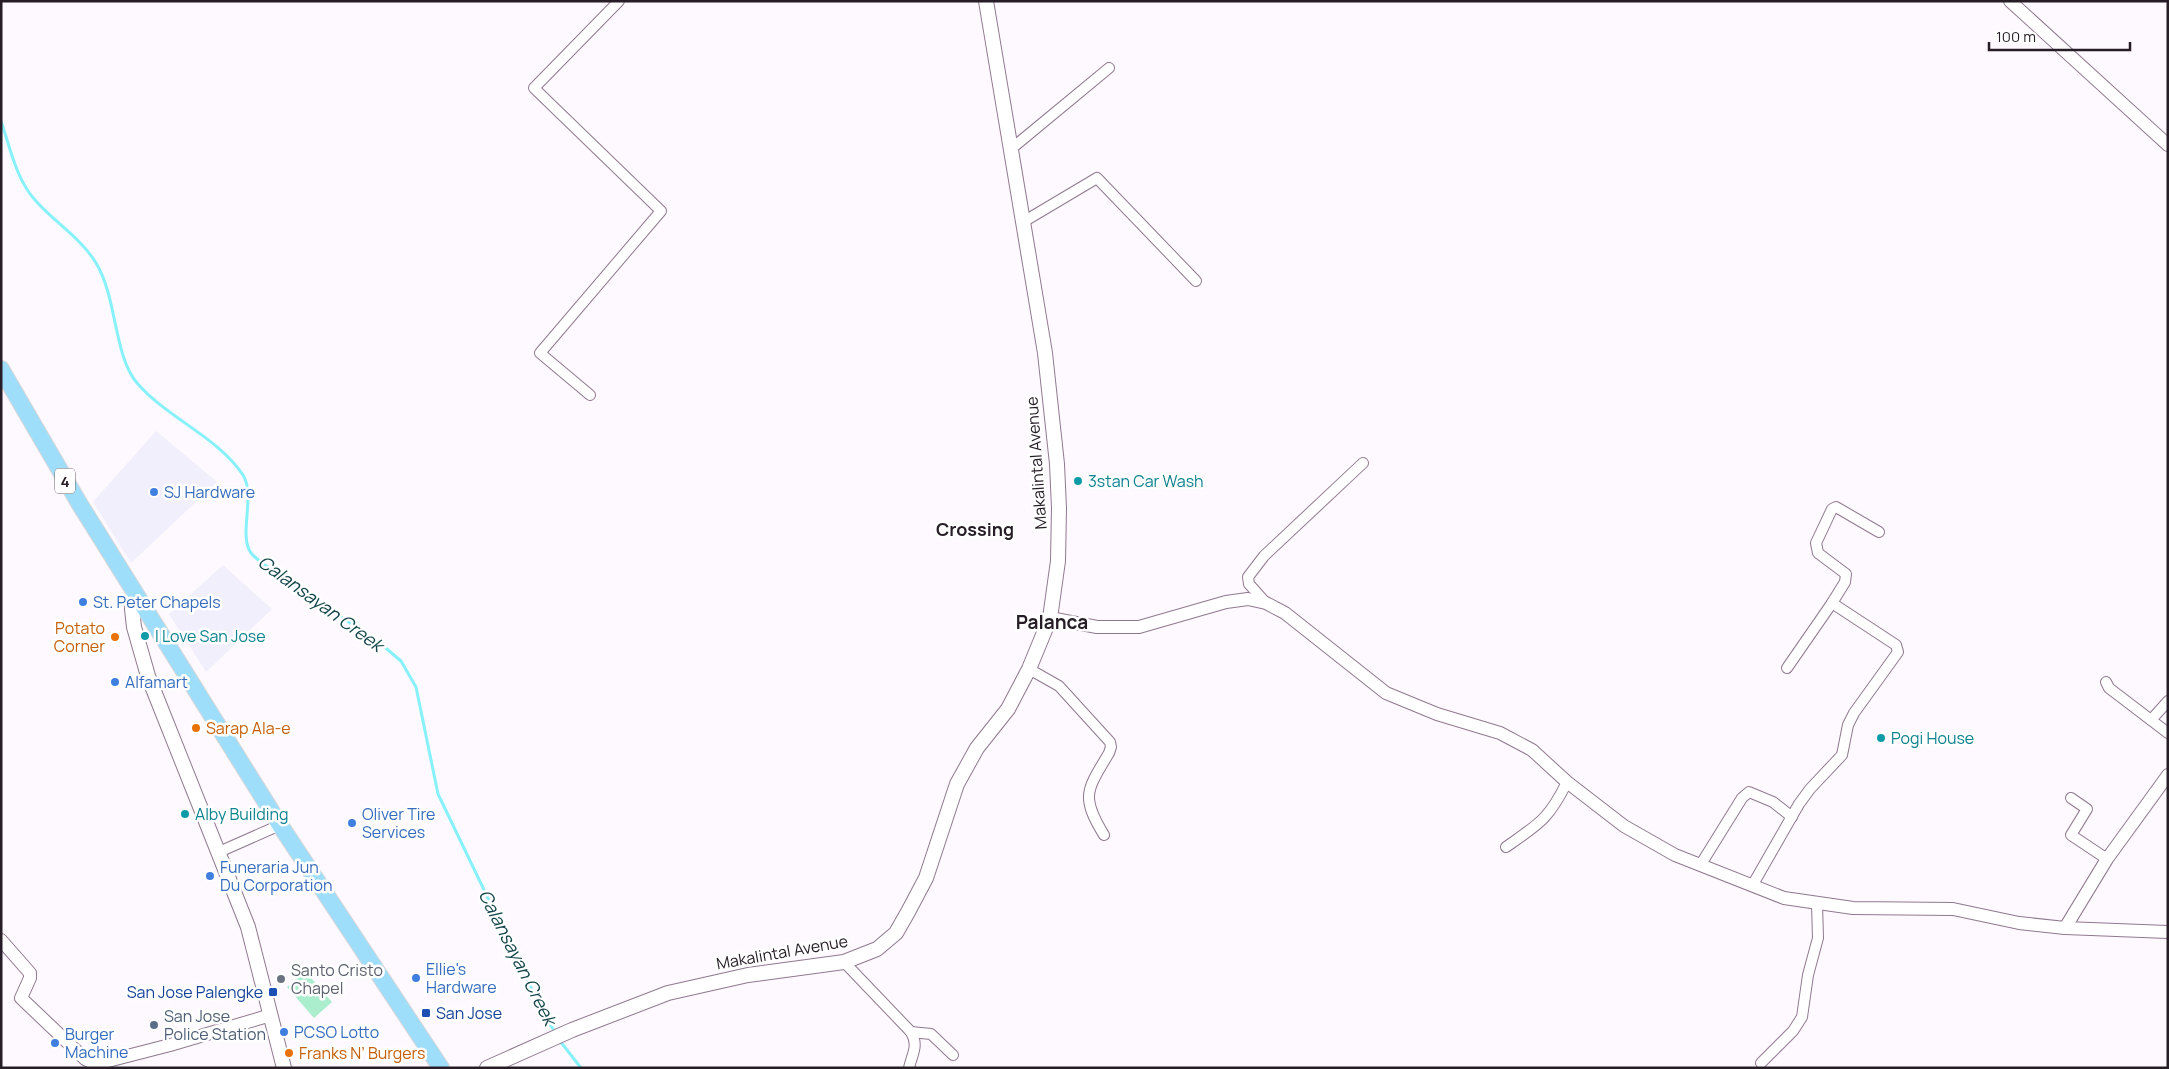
<svg xmlns="http://www.w3.org/2000/svg" width="2169" height="1069" viewBox="0 0 2169 1069" font-family="Manrope,sans-serif">
<style>
.industrial{fill:#f1effc}
.green{fill:#aaeece}
.lines{fill:none;stroke-linecap:round;stroke-linejoin:round}
.stream{stroke:#87f1fa;stroke-width:3}
.minor-casing{stroke:#8f7990;stroke-width:12}
.tertiary-casing{stroke:#8f7990;stroke-width:14}
.secondary-casing{stroke:#8f7990;stroke-width:16}
.trunk-casing{stroke:#d8d6d8;stroke-width:18}
.minor{stroke:#fff;stroke-width:10}
.tertiary{stroke:#fff;stroke-width:12}
.secondary{stroke:#fff;stroke-width:14}
.trunk{stroke:#9fdefa;stroke-width:16}
.culture-dot{fill:#0f9aa8;stroke:#fff;stroke-width:2}
.shop-dot{fill:#3f7fe0;stroke:#fff;stroke-width:2}
.food-dot{fill:#e8710a;stroke:#fff;stroke-width:2}
.worship-dot{fill:#6b7280;stroke:#fff;stroke-width:2}
.transit-dot{fill:#1a4fb4;stroke:#fff;stroke-width:2}
.service-dot{fill:#5c6f8a;stroke:#fff;stroke-width:2}
.labels{text-anchor:middle;dominant-baseline:central;stroke-width:5;stroke-linejoin:round;paint-order:stroke}
.shield{fill:#fff;stroke:#676167;stroke-width:1}
.shield-label{font-size:15px;font-weight:bold;fill:#261d26}
.street-label{font-size:16px;fill:#261d26;stroke:#fff}
.culture-label{font-size:16px;fill:#0d838f;stroke:#fff;text-anchor:start}
.shop-label{font-size:16px;fill:#366cbe;stroke:#fff;text-anchor:start}
.food-label{font-size:16px;fill:#c56008;stroke:#fff;text-anchor:start}
.worship-label{font-size:16px;fill:#5b616d;stroke:#fff;text-anchor:start}
.transit-label{font-size:16px;fill:#164399;stroke:#fff;text-anchor:end}
.service-label{font-size:16px;fill:#4e5e75;stroke:#fff;text-anchor:start}
.neighbourhood-label{font-size:18px;font-weight:bold;fill:#261d26;stroke:#fff}
.water-label{font-size:18px;font-style:italic;fill:#14454a;stroke:#fff}
.quarter-label{font-size:19px;font-weight:bold;fill:#261d26;stroke:#fff}
</style>
<rect width="100%" height="100%" fill="#fef9fe"/>
<!-- industrial -->
<g class="industrial">
<path d="M156,431l61,51 -86,81 -38,-61z"/>
<path d="M223,565l49,44 -66,63 -37,-58z"/>
</g>
<!-- green -->
<path class="green" d="M305,971l27,31 -18,16 -27,-31z"/>
<g class="lines">
<!-- stream -->
<g class="stream">
<path d="M1,121c9,26 15,58 34,79 19,22 46,38 61,63 21,34 18,94 41,120 30,35 81,54 106,92 13,21 -5,60 8,78 3,4 8,7 11,10l119,81 20,17 15,26 22,107 108,225 10,14"/>
<path d="M560,1041l21,27"/>
</g>
<defs>
<g id="minor">
<path d="M1011,149l98,-81"/>
<path d="M1023,222l74,-44 99,103"/>
<path d="M590,395l-50,-42 121,-142 -127,-123 85,-87"/>
<path d="M1266,603l-17,-19 -1,-7 16,-21 99,-93"/>
<path d="M1787,668l45,-65"/>
<path d="M1029,669l30,17 51,56 1,5 -2,6c-22,37 -29,43 -5,82"/>
<path d="M2106,682l3,6 59,45"/>
<path d="M2151,720l17,-19"/>
<path d="M2071,798l16,11 -16,26 36,24"/>
<path d="M1506,847c33,-23 43,-28 61,-65"/>
<path d="M219,852l61,-27"/>
<path d="M1701,864l41,-66 7,-6 24,10 19,15"/>
<path d="M1752,886l47,-82 11,-15 32,-34 6,-30 6,-12 44,-61 -2,-7 -64,-42 13,-21 1,-8 -28,-21 -2,-10 16,-34 4,-2 43,25"/>
<path d="M844,962l67,70c8,14 1,22 -2,36"/>
<path d="M911,1032l20,2 22,21"/>
<path d="M1761,1063l32,-32 9,-14 6,-42 10,-37 -1,-34"/>
</g>
<g id="tertiary">
<path d="M2010,1l158,144"/>
<path d="M1050,618l47,9h42l87,-25 22,-3 18,4 19,10 101,80 51,21 63,19 32,17 35,32 57,44 51,29 109,43 69,10 100,1 66,14 46,5 103,4"/>
<path d="M2065,928l42,-69 61,-84"/>
<path d="M1,940l29,33v5l-9,20 64,61 6,3 9,1 70,-18 101,-30"/>
</g>
<g id="secondary">
<path d="M134,590l-2,19 2,18 14,49 100,251 36,141"/>
<path d="M487,1068l85,-38 96,-37 80,-18 96,-13 33,-13 19,-16 12,-21 18,-34 31,-94 20,-36 31,-39 21,-40 21,-51 8,-57 1,-53 -2,-44 -12,-111 -59,-352"/>
</g>
<path id="trunk" d="M1,369l78,134 201,322 161,243"/>
</defs>
<!-- minor casing -->
<use href="#minor" class="minor-casing"/>
<!-- tertiary casing -->
<use href="#tertiary" class="tertiary-casing"/>
<!-- secondary casing -->
<use href="#secondary" class="secondary-casing"/>
<!-- trunk casing -->
<use href="#trunk" class="trunk-casing"/>
<!-- minor -->
<use href="#minor" class="minor"/>
<!-- tertiary -->
<use href="#tertiary" class="tertiary"/>
<!-- secondary -->
<use href="#secondary" class="secondary"/>
<!-- trunk -->
<use href="#trunk" class="trunk"/>
</g>
<!-- markers -->
<g class="culture-dot">
<circle cx="1078" cy="481" r="5"/>
<circle cx="145" cy="636" r="5"/>
<circle cx="1881" cy="738" r="5"/>
<circle cx="185" cy="814" r="5"/>
</g>
<g class="shop-dot">
<circle cx="154" cy="492" r="5"/>
<circle cx="83" cy="602" r="5"/>
<circle cx="115" cy="682" r="5"/>
<circle cx="352" cy="823" r="5"/>
<circle cx="210" cy="876" r="5"/>
<circle cx="416" cy="978" r="5"/>
<circle cx="284" cy="1032" r="5"/>
<circle cx="55" cy="1043" r="5"/>
</g>
<g class="food-dot">
<circle cx="115" cy="637" r="5"/>
<circle cx="196" cy="728" r="5"/>
<circle cx="289" cy="1053" r="5"/>
</g>
<circle class="worship-dot" cx="281" cy="979" r="5"/>
<g class="transit-dot">
<rect x="268" y="987" width="10" height="10" rx="2.5"/>
<rect x="421" y="1008" width="10" height="10" rx="2.5"/>
</g>
<circle class="service-dot" cx="154" cy="1025" r="5"/>
<g class="labels">
<!-- shield labels -->
<rect class="shield" x="55" y="468.5" width="20" height="25" rx="4"/>
<g class="shield-label">
<text x="65" y="481">4</text>
</g>
<!-- street labels -->
<g class="street-label">
<text transform="translate(1036 463) rotate(-94)">Makalintal Avenue</text>
<text transform="translate(782 952) rotate(-10)">Makalintal Avenue</text>
</g>
<!-- culture labels -->
<g class="culture-label">
<text x="1088" y="481">3stan Car Wash</text>
<text x="155" y="636">I Love San Jose</text>
<text x="1891" y="738">Pogi House</text>
<text x="195" y="814">Alby Building</text>
</g>
<!-- shop labels -->
<g class="shop-label">
<text x="164" y="492">SJ Hardware</text>
<text x="93" y="602">St. Peter Chapels</text>
<text x="125" y="682">Alfamart</text>
<text x="362" y="814">Oliver Tire<tspan x="362" dy="18">Services</tspan></text>
<text x="220" y="867">Funeraria Jun<tspan x="220" dy="18">Du Corporation</tspan></text>
<text x="426" y="969">Ellie's<tspan x="426" dy="18">Hardware</tspan></text>
<text x="294" y="1032">PCSO Lotto</text>
<text x="65" y="1034">Burger<tspan x="65" dy="18">Machine</tspan></text>
</g>
<!-- food labels -->
<g class="food-label">
<text x="105" y="628" text-anchor="end">Potato<tspan x="105" dy="18">Corner</tspan></text>
<text x="206" y="728">Sarap Ala-e</text>
<text x="299" y="1053">Franks N’ Burgers</text>
</g>
<!-- worship labels -->
<g class="worship-label">
<text x="291" y="970">Santo Cristo<tspan x="291" dy="18">Chapel</tspan></text>
</g>
<!-- transit labels -->
<g class="transit-label">
<text x="263" y="992">San Jose Palengke</text>
<text x="436" y="1013" text-anchor="start">San Jose</text>
</g>
<!-- service labels -->
<g class="service-label">
<text x="164" y="1016">San Jose<tspan x="164" dy="18">Police Station</tspan></text>
</g>
<!-- neighbourhood labels -->
<g class="neighbourhood-label">
<text x="975" y="529">Crossing</text>
</g>
<!-- water labels -->
<g class="water-label">
<text transform="translate(321 603) rotate(36)">Calansayan Creek</text>
<text transform="translate(518 957) rotate(63)">Calansayan Creek</text>
</g>
<!-- quarter labels -->
<g class="quarter-label">
<text x="1052" y="622">Palanca</text>
</g>
</g>
<!-- border -->
<rect width="2169" height="1069" fill="none" stroke="#261d26" stroke-width="5"/>
<!-- scale -->
<path d="M1989 42v8h141v-8" fill="none" stroke="#261d26" stroke-width="2.5"/>
<text x="1996" y="42" font-size="15" fill="#261d26" stroke="#ffffff" stroke-width="4" paint-order="stroke">100 m</text>
</svg>
